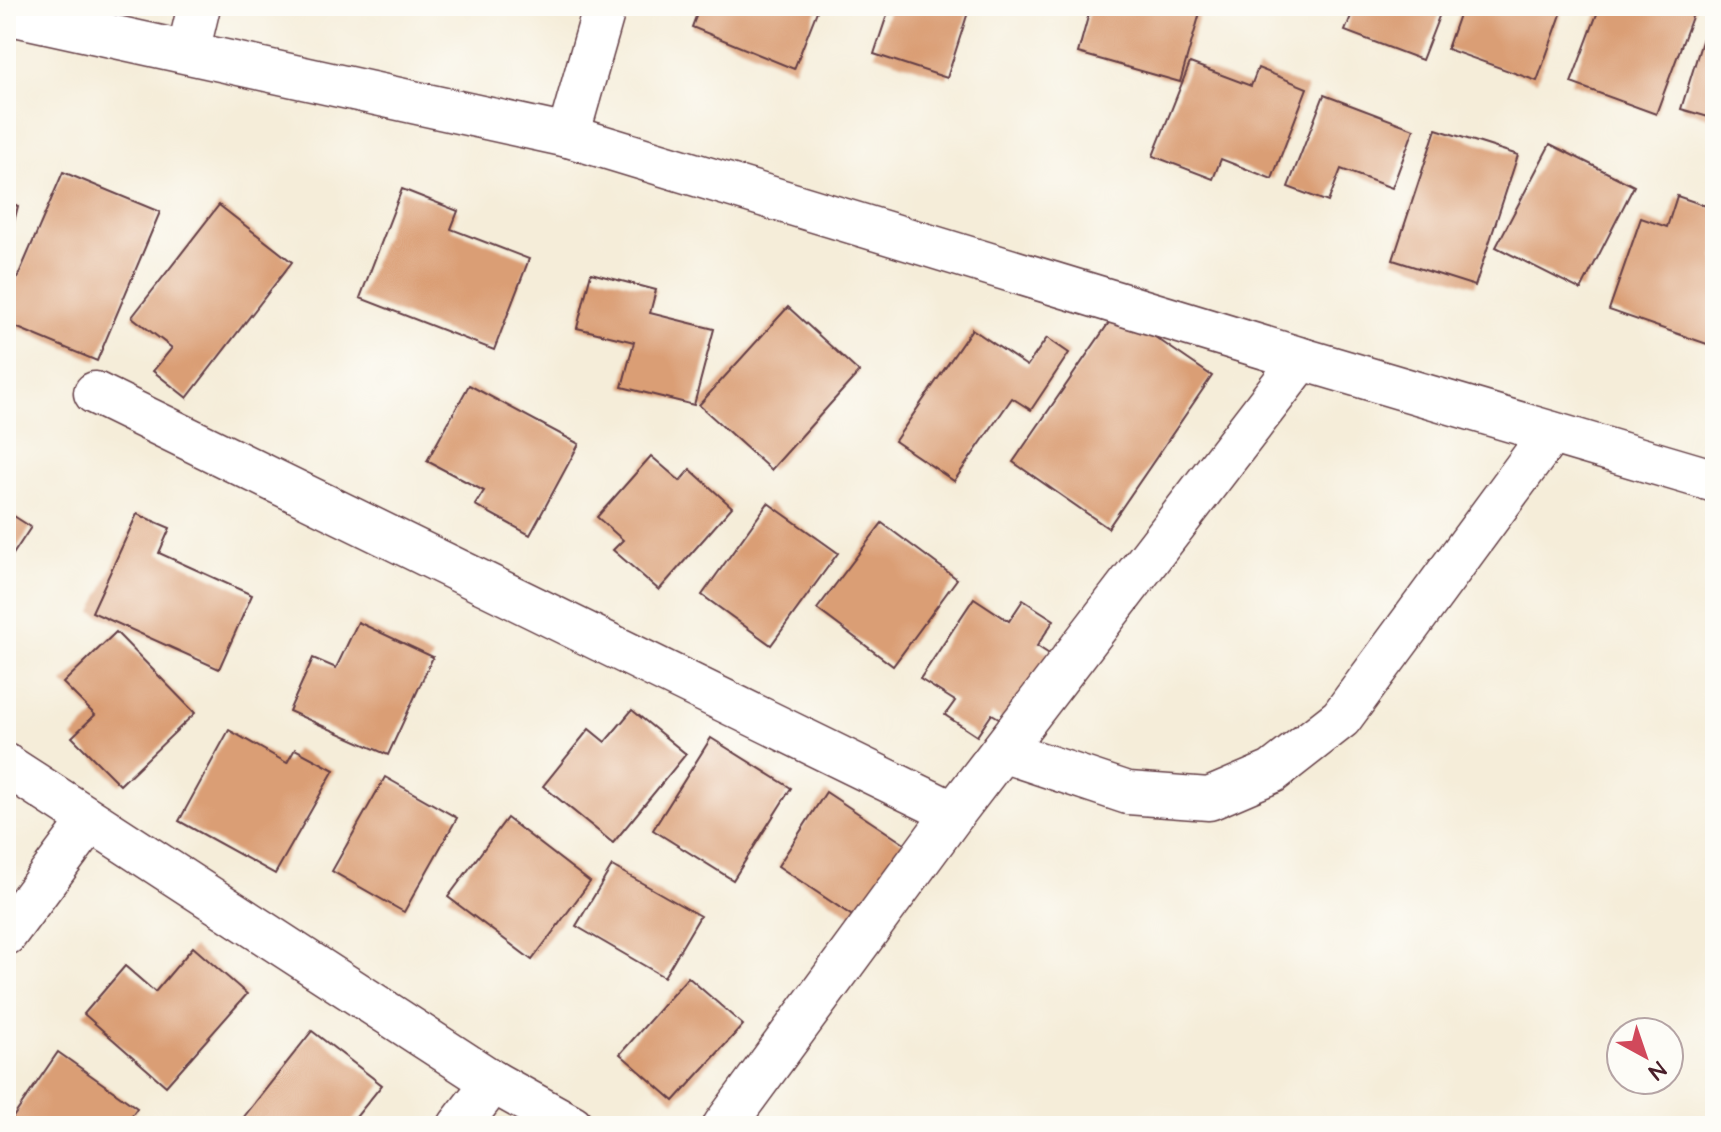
<svg xmlns="http://www.w3.org/2000/svg" width="1721" height="1132" viewBox="0 0 1721 1132" font-family="'Architects Daughter',sans-serif">
<style>
.building{fill:#da9e74}
.lines{fill:none;stroke-linecap:round;stroke-linejoin:round}
.minor-casing{stroke:#643e45;stroke-width:45}
.minor{stroke:#fff;stroke-width:42}
</style>
<rect width="100%" height="100%" fill="#fdfcf7"/>
<filter id="ink" filterUnits="userSpaceOnUse"><feTurbulence type="fractalNoise" baseFrequency=".0125" numOctaves="2"/><feDisplacementMap in="SourceGraphic" scale="16" xChannelSelector="R" yChannelSelector="G"/><feConvolveMatrix kernelMatrix="1 2 1 2 8 2 1 2 1" color-interpolation-filters="sRGB"/></filter>
<filter id="wash" filterUnits="userSpaceOnUse"><feTurbulence type="fractalNoise" baseFrequency=".006" numOctaves="4" result="noise"/><feDisplacementMap in="SourceGraphic" scale="32" xChannelSelector="R" yChannelSelector="G"/><feGaussianBlur stdDeviation="1.8" result="paint"/><feColorMatrix in="noise" values="0 0 0 0 0 0 0 0 0 0 0 0 0 0 0 0 0 1.4 0 .05"/><feComposite in="paint" operator="in"/></filter>
<g filter="url(#wash)">
<rect width="100%" height="100%" fill="#f5edd9"/>
<g id="blocks">
<!-- building -->
<g class="building">
<path d="M700,6h119l-25,63 -102,-42z"/>
<path d="M890,6h80l-23,72 -73,-24z"/>
<path d="M1091,6h86l23,7 -20,69 -102,-29z"/>
<path d="M1355,6h88l-21,54 -77,-29z"/>
<path d="M1462,6h102l-27,75 -90,-32z"/>
<path d="M1600,6h96l-40,108 -85,-31z"/>
<path d="M1711,12l4,1v106l-34,-10z"/>
<path d="M1190,63l61,23 7,-18 49,20 -35,91 -51,-20 -8,20 -60,-23z"/>
<path d="M1324,95l90,34 -22,59 -51,-19 -13,33 -40,-15z"/>
<path d="M1436,129l82,26 -43,131 -82,-26z"/>
<path d="M1550,144l84,42 -53,104 -85,-43z"/>
<path d="M63,172l97,40 -63,149 -91,-38v-19z"/>
<path d="M402,189l56,22 -7,18 78,30 -35,91 -134,-52z"/>
<path d="M1677,196l38,13v123l-5,13 -101,-35 32,-92 26,9z"/>
<path d="M6,203l12,3 -8,31 -4,-2z"/>
<path d="M219,205l73,57 -105,136 -34,-27 19,-23 -40,-31z"/>
<path d="M591,273l65,17 -6,23 64,16 -20,76 -72,-18 12,-45 -57,-14z"/>
<path d="M788,307l71,65 -88,98 -72,-65z"/>
<path d="M1117,311l95,65 -104,152 -95,-66z"/>
<path d="M972,329l55,37 20,-28 22,15 -38,57 -19,-12 -58,83 -59,-40z"/>
<path d="M469,385l110,59 -49,91 -55,-30 9,-14 -57,-30z"/>
<path d="M651,456l29,25 10,-12 42,38 -73,83 -46,-40 10,-10 -26,-23z"/>
<path d="M768,503l70,50 -67,92 -69,-50z"/>
<path d="M6,511l25,16 -25,38z"/>
<path d="M137,514l33,14 -11,25 93,42 -33,74 -127,-57z"/>
<path d="M882,523l75,56 -64,87 -76,-57z"/>
<path d="M974,598l35,23 14,-21 31,20 -17,26 20,13 -45,67 -20,-12 -15,22 -32,-21 10,-14 -35,-22z"/>
<path d="M358,622l75,35 -45,98 -99,-44 24,-53 23,10z"/>
<path d="M116,632l79,81 -75,72 -48,-48 23,-22 -32,-32z"/>
<path d="M632,710l54,44 -73,89 -70,-57 46,-57 16,13z"/>
<path d="M229,730l58,33 8,-14 39,21 -59,104 -96,-53z"/>
<path d="M711,738l80,50 -58,92 -80,-50z"/>
<path d="M385,777l72,41 -53,94 -72,-41z"/>
<path d="M826,792l89,59 -49,74 -88,-59z"/>
<path d="M507,818l83,64 -58,78 -84,-63z"/>
<path d="M612,866l88,50 -36,61 -88,-51z"/>
<path d="M193,947l54,47 -81,92 -82,-72 41,-48 30,26z"/>
<path d="M688,977l55,48 -69,76 -54,-47z"/>
<path d="M312,1031l70,54 -33,41h-96l-10,-8z"/>
<path d="M58,1052l79,56 -13,18h-117z"/>
</g>
</g>
</g>
<g filter="url(#ink)">
<use href="#blocks" fill-opacity="0" stroke="#643e45" stroke-width="2"/>
<g class="lines">
<defs>
<g id="minor">
<path d="M6,13l562,123 734,223 413,122"/>
<path d="M188,52l11,-46"/>
<path d="M568,136l37,-130"/>
<path d="M95,393l859,420"/>
<path d="M1002,751l126,42 81,6 63,-27 69,-54 210,-285"/>
<path d="M6,765l487,317 79,44"/>
<path d="M6,934l84,-113"/>
<path d="M459,1126l34,-44"/>
<path d="M724,1126l230,-313 348,-454"/>
</g>
</defs>
<!-- minor casing -->
<use href="#minor" class="minor-casing"/>
<!-- minor -->
<use href="#minor" class="minor"/>
</g>
</g>
<!-- margin -->
<rect width="1721" height="1132" fill="none" stroke="#fdfcf7" stroke-width="32"/>
<!-- north arrow -->
<g transform="translate(1645 1056) rotate(140)"><circle r="38" fill="#fdfcf7" stroke="#b5a4a5" stroke-width="2"/>
<path d="M0-6L14 30L0 20L-14 30Z" fill="#d1495b"/>
<text y="-12" font-size="22" font-weight="bold" text-anchor="middle" fill="#4a1f2b">N</text>
</g>
</svg>
